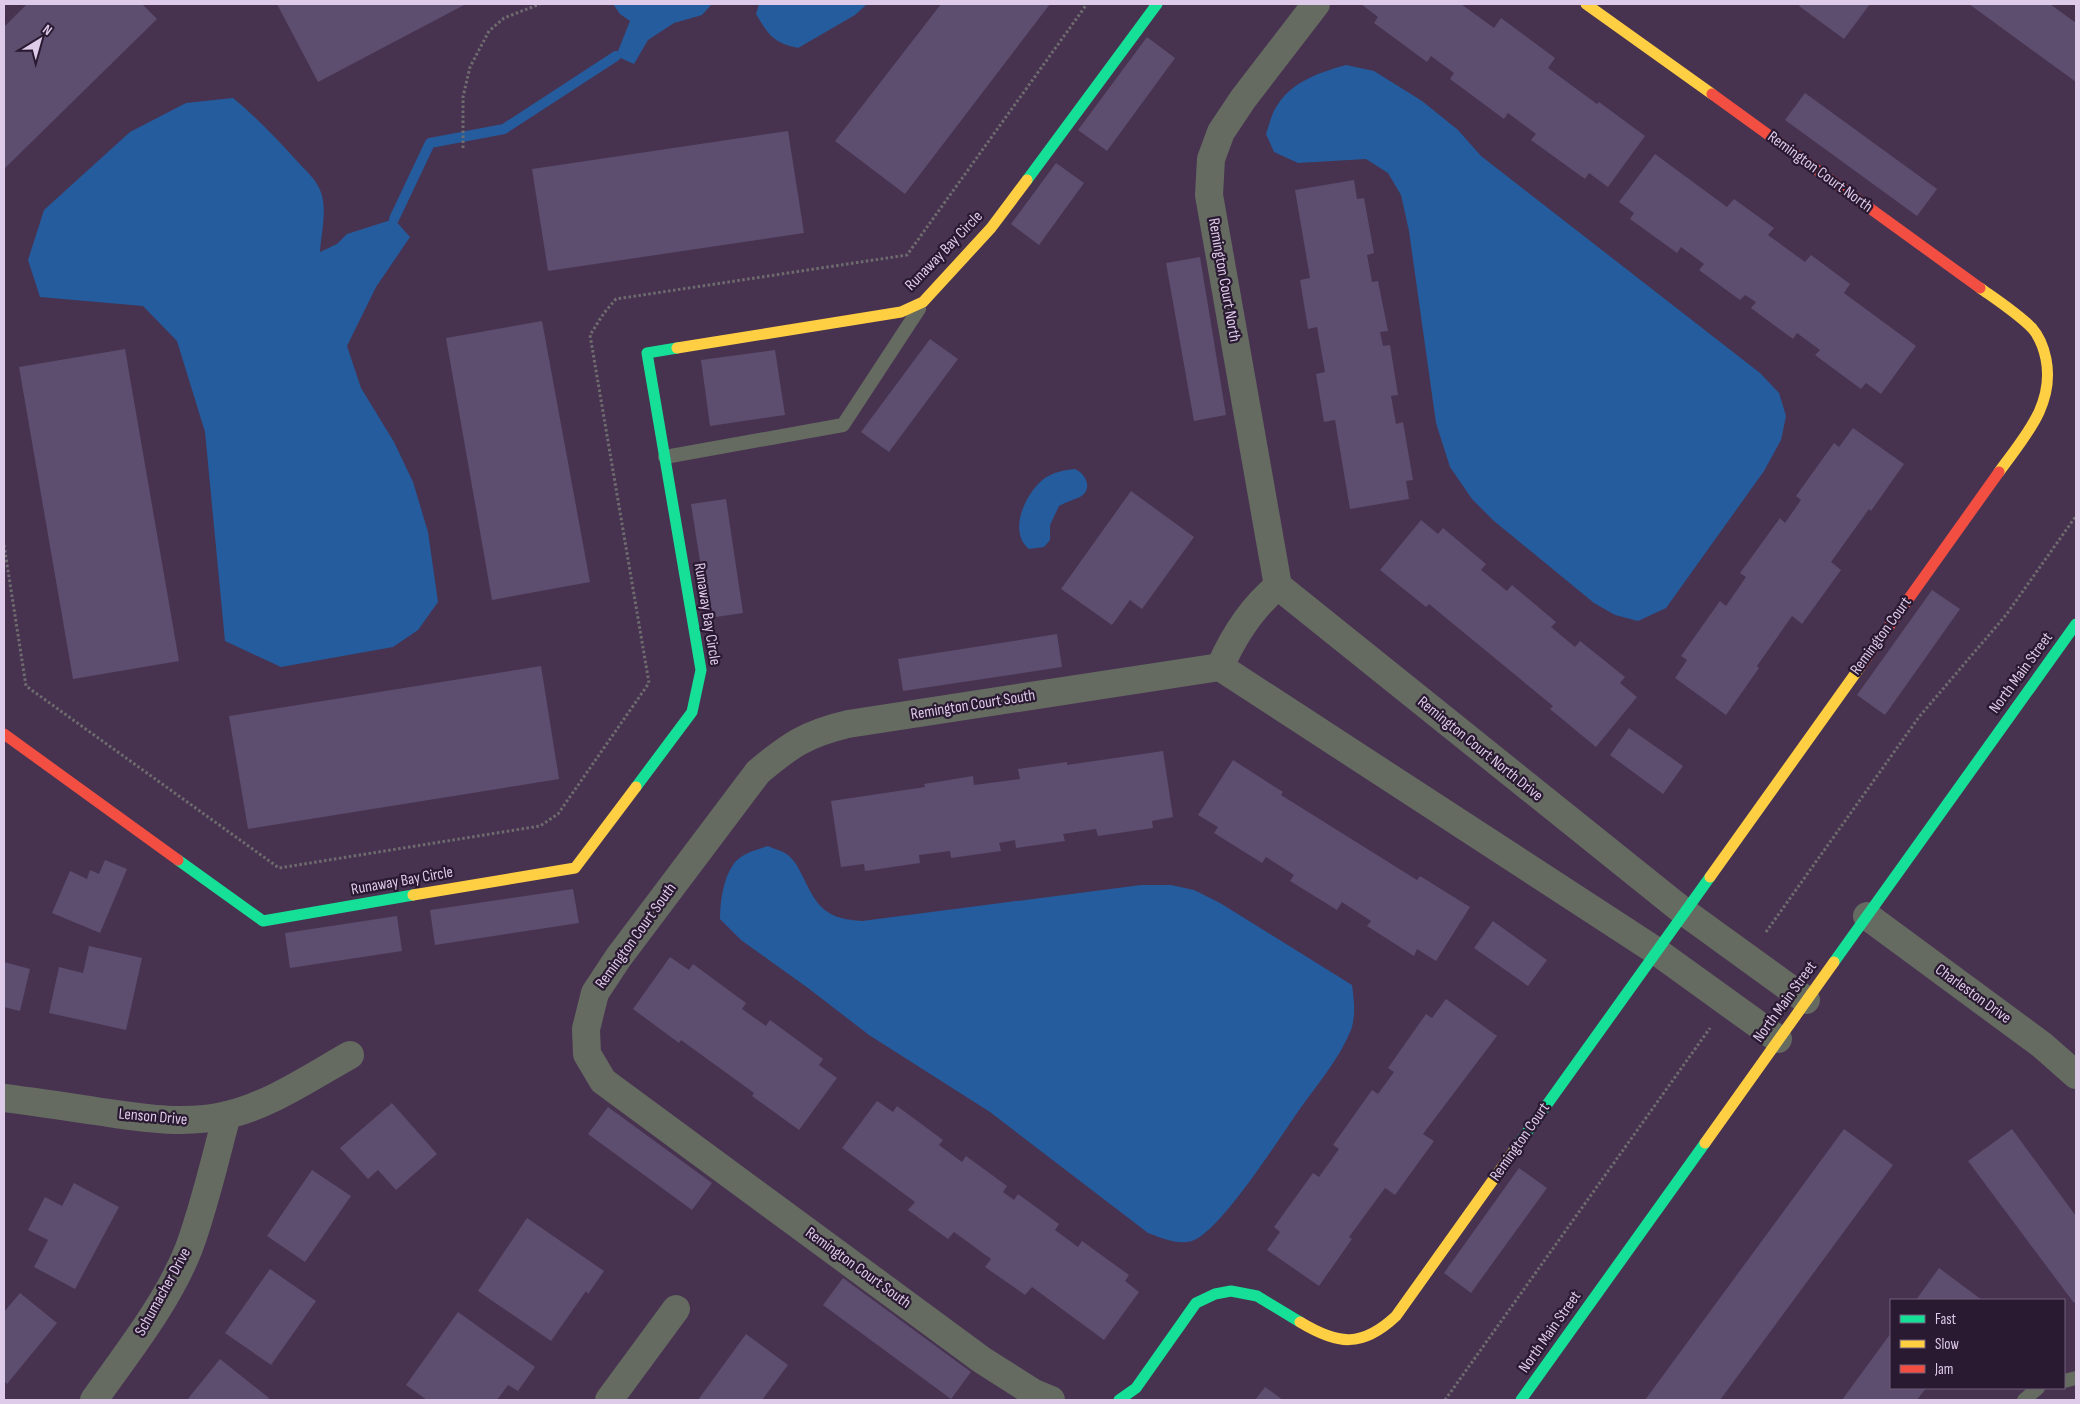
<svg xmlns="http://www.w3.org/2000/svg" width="2080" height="1404" viewBox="0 0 2080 1404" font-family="'Sofia Sans Condensed',sans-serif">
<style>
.water{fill:#255c9d}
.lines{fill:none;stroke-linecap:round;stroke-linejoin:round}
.stream{stroke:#255c9d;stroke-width:10}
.building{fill:#5d4d6e}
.path{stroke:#6e6c6e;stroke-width:3;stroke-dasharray:2.5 2.5;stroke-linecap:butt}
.lane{stroke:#656b61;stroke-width:14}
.street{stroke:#656b61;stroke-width:28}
.fast{stroke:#16e098;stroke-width:11}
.slow{stroke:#ffcf43;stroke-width:11}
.jam{stroke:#f24e42;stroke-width:11}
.labels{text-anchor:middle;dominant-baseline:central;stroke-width:4.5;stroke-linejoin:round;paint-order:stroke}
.street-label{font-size:16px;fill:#decae9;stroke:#291931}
</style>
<rect width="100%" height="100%" fill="#473350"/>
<!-- water -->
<g class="water">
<path d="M613,4h99l-10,11 -28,8 -26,17 -14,24 -18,-8 14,-35 -10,-7z"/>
<path d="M759,4h108l-12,11 -57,33c-25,-5 -30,-14 -42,-34z"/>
<path d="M1346,65l28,6 48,30 36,29 23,26 279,217 19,20 7,23 -5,24 -17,31 -98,137 -28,13 -23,-6 -21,-12 -100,-82 -22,-22 -22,-32 -14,-44 -27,-192 -8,-36 -13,-22 -22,-14 -68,4 -24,-11 -8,-18c3,-8 5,-18 9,-25 15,-27 43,-36 71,-44z"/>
<path d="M233,98c23,19 43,40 63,62 8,9 20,19 24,30 8,18 1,43 0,62l17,-8 10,-10 47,-15 16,18 -34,50 -29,59 14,42 33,54 19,40 15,50 10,70 -20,28 -25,17 -112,20 -56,-26 -20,-209 -28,-91 -34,-35 -103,-9 -12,-37 16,-50 86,-78 56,-29z"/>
<path d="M1075,469c10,4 19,20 5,28 -7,3 -14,5 -21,9l-9,19v15l-6,7 -15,2c-22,-18 -3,-57 16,-71 9,-6 19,-8 30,-9z"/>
<path d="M768,846c6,3 16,5 21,10 7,6 11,15 15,23 14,30 24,40 58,42l279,-36h30l23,5 26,13 132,82c2,15 4,30 -1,45 -12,30 -36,57 -54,83 -18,26 -78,120 -105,128 -16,4 -30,-3 -44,-8l-158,-121 -121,-77 -61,-47 -67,-48 -21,-21c0,-16 3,-40 13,-54 7,-11 23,-15 35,-19z"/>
</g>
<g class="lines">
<!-- stream -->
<path class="stream" d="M394,219l36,-76 74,-14 112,-73"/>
</g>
<!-- building -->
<g class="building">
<path d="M27,4h115l15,15 -153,150v-142z"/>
<path d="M277,4h189l-148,78z"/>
<path d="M941,4h109l-145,190 -70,-53z"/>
<path d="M1361,4h100l33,24 7,-10 54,40 -7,10 49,36 2,-2 46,34 -37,51 -19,-14 -4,6 -54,-39 5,-6 -28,-21 -4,6 -54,-40 4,-6 -23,-17 -4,6 -53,-39 4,-6z"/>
<path d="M1801,4h69l-26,35 -45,-33z"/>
<path d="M1969,4h81l26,19v59z"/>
<path d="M1147,37l28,21 -68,93 -29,-21z"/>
<path d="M1805,93l132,96 -20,27 -132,-96z"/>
<path d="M788,131l16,102 -256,38 -16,-102z"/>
<path d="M1655,154l72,53 7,-8 40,29 -6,7 37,27 6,-7 39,29 -6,9 72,53 -35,48 -15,-11 -5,6 -46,-34 5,-5 -23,-17 -4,6 -42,-31 5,-6 -11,-7 -5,5 -41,-30 5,-6 -23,-17 -4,6 -47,-34 4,-6 -15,-11z"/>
<path d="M1056,163l28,20 -45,62 -28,-21z"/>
<path d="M1354,180l3,19 7,-1 10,55 -7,2 5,27 6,-1 10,50 -8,1 3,14 7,-1 8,50 -7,1 5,28 7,-2 10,58 -7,1 3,18 -59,10 -15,-89 -11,2 -8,-48 9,-2 -8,-45 -9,2 -8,-49 10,-2 -15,-88z"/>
<path d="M1200,257l26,158 -32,6 -28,-158z"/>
<path d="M542,321l48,261 -98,18 -46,-262z"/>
<path d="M930,339l28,20 -69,93 -28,-20z"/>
<path d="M125,349l54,312 -106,18 -54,-312z"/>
<path d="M775,350l10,65 -75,11 -9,-66z"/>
<path d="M1853,428l51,36 -33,47 -2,-2 -38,53 10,8 -39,54 -10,-8 -35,50 2,2 -33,47 -51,-37 12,-18 -6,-4 39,-55 6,5 20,-29 -6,-4 40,-55 5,5 16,-23 -5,-4 38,-53 5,4z"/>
<path d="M1131,491l63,46 -52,72 -12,-9 -18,25 -51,-36z"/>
<path d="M726,499l17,114 -34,5 -18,-114z"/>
<path d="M1421,520l17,14 5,-6 43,36 -5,6 26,21 5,-6 44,37 -5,5 24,20 5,-6 45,36 -5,6 17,14 -41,50 -46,-38 3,-3 -124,-102 -3,3 -46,-37z"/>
<path d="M1932,590l28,19 -75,106 -28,-20z"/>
<path d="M1057,634l5,33 -159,24 -5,-32z"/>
<path d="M541,666l18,113 -311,50 -19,-113z"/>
<path d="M1629,728l54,38 -20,28 -53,-39z"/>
<path d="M1163,751l10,66 -21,4 1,7 -55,8 -2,-7 -33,5 2,7 -49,7 -1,-8 -16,3 2,8 -50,7 -1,-7 -31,4 1,8 -55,8 -1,-7 -23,3 -10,-66 94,-14 -1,-3 49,-8 1,9 46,-6 -2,-10 49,-7v3z"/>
<path d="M1233,760l50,32 -2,3 136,85 3,-4 50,31 -34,54 -19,-12 -3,7 -47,-30 4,-5 -29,-19 -5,8 -47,-29 4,-6 -28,-18 -4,6 -48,-30 4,-6 -20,-12z"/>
<path d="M105,860l22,9 -27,64 -48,-20 18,-42 17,8 3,-9 9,4z"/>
<path d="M573,889l6,34 -144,22 -5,-35z"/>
<path d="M397,916l5,35 -112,17 -5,-35z"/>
<path d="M1493,921l54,39 -19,26 -54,-38z"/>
<path d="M89,946l53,12 -16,72 -77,-17 10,-46 24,6z"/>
<path d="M670,957l19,13 4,-6 53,39 -4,6 24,17 4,-6 53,39 -4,6 18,13 -38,52 -47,-34 2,-3 -73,-53 -2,3 -46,-34z"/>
<path d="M4,962l26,7 -10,42 -16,-4z"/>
<path d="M1446,999l51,37 -74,98 11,7 -39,54 -10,-7 -36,49 3,2 -33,47 -52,-36 13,-18 -6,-5 39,-54 6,4 20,-28 -6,-4 39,-55 6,4 16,-22 -6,-4 38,-54 6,4z"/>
<path d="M877,1101l16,11 4,-6 46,34 -4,5 23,17 4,-6 41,30 -4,6 11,8 4,-6 41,30 -4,6 23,17 4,-6 47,34 -4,6 14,11 -35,48 -72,-53 -7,8 -40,-28 6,-8 -37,-27 -6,7 -40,-29 7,-8 -73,-54z"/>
<path d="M392,1103l45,51 -41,36 -18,-20 -10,9 -28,-31z"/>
<path d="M608,1107l104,76 -20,27 -104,-76z"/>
<path d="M1844,1129l49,36 -173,235h-75z"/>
<path d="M2012,1129l64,87v85l-2,2 -106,-142z"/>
<path d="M1519,1168l28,20 -76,105 -27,-20z"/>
<path d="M312,1170l39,26 -46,66 -38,-26z"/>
<path d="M74,1183l45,24 -44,82 -41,-22 14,-27 -20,-10 17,-33 17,9z"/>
<path d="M527,1218l77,53 -16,23 -2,-3 -35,50 -73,-50z"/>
<path d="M1939,1268l43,32h-66z"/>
<path d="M270,1269l46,32 -45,64 -46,-32z"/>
<path d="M843,1278l128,94 -20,27 -128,-94z"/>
<path d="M20,1293l37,30 -50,61 -3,-3v-69z"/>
<path d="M458,1312l77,55 -17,24 -10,-6 -11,15h-70l-21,-15z"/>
<path d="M1891,1333v55h35l-9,12h-75z"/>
<path d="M746,1334l42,31 -26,35h-64z"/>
<path d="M220,1359l49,39 -2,2h-80z"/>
<path d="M1265,1387l18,13h-28z"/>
</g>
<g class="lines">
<!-- path -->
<g class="path">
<path d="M463,148v-51l7,-30 19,-36 15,-13 36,-14"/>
<path d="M4,545l22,141 253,182 261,-42 18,-12 91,-131 -59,-348 14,-22 12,-14 291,-44 180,-251"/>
<path d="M1766,932l153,-215 87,-102 70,-99"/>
<path d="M1445,1400l265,-372"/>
</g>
<!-- lane -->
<g class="lane">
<path d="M665,457l178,-32 76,-116"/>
<path d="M2064,1381l12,-3"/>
<path d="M2024,1400l14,-12"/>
</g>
<!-- street -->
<g class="street">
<path d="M1278,586l405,325 123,89"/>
<path d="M1278,586l-69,-391 2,-36 10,-27 22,-33 73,-95"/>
<path d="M1220,667l436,284 122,88"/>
<path d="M1220,667c14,-32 31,-59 58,-81"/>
<path d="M1867,916l175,129 34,30"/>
<path d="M4,1098c32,4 65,9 98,14 41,6 83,13 125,3 43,-10 84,-38 123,-60"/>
<path d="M94,1400c33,-47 74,-98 95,-152 16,-43 26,-89 38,-133"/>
<path d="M609,1400l67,-91"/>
<path d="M1051,1400l-17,-7 -52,-33 -379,-279 -16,-27 -1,-25 9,-36 23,-35 140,-186c32,-27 48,-38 90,-48l372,-57"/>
</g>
<!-- fast -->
<g class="fast">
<path d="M1027,180l130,-176"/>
<path d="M636,787l56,-75 9,-42 -54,-317 30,-5"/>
<path d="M178,860l85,61 150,-26"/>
<path d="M1834,962l242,-338"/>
<path d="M1513,1152l197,-275"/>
<path d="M1119,1400l17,-12 60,-85 19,-9 16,-3 26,5 43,26"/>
<path d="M1521,1400l184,-257"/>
</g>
<!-- slow -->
<g class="slow">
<path d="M1586,4l126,90"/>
<path d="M1980,288c17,12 37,25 52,40 7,8 12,21 14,31 9,46 -22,78 -47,113"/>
<path d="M677,348l224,-36 22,-10 68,-74 36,-48"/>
<path d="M1710,877l150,-210"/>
<path d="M413,895l162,-27 61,-81"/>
<path d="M1705,1143l129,-181"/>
<path d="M1300,1322c38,23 62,26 96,-6l117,-164"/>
</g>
<!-- jam -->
<g class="jam">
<path d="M1712,94l268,194"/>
<path d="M1860,667l139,-195"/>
<path d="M4,734l174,126"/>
</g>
</g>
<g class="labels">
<!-- street labels -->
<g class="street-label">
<text transform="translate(1820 172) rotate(36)">Remington Court North</text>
<text transform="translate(944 251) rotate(-46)">Runaway Bay Circle</text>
<text transform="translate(1224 280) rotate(80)">Remington Court North</text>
<text transform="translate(707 614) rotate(81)">Runaway Bay Circle</text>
<text transform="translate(1881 636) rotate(-54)">Remington Court</text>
<text transform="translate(2021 673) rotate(-54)">North Main Street</text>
<text transform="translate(973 705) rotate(-9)">Remington Court South</text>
<text transform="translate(1480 749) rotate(39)">Remington Court North Drive</text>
<text transform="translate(402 881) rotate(-10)">Runaway Bay Circle</text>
<text transform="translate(636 936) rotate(-54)">Remington Court South</text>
<text transform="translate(1973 994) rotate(36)">Charleston Drive</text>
<text transform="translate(1785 1002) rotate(-54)">North Main Street</text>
<text transform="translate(153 1117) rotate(5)">Lenson Drive</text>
<text transform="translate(1520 1142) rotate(-55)">Remington Court</text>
<text transform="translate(858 1268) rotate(36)">Remington Court South</text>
<text transform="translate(163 1292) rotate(-61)">Schumacher Drive</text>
<text transform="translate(1550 1332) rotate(-55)">North Main Street</text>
</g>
</g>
<!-- border -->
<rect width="2080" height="1404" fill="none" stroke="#decae9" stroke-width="10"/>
<!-- legend -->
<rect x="1890" y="1299" width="175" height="90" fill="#291931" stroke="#71607b"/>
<rect x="1900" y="1315" width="25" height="8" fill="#16e098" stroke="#71607b"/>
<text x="1935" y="1324" font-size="15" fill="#decae9">Fast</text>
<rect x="1900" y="1340" width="25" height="8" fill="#ffcf43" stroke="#71607b"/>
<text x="1935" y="1349" font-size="15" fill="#decae9">Slow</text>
<rect x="1900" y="1365" width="25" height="8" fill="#f24e42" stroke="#71607b"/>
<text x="1935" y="1374" font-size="15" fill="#decae9">Jam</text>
<!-- north arrow -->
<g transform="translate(40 40) rotate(37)" stroke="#291931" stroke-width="4" paint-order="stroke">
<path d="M0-4L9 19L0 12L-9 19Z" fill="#decae9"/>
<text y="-8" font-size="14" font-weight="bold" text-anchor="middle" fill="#decae9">N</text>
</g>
</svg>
